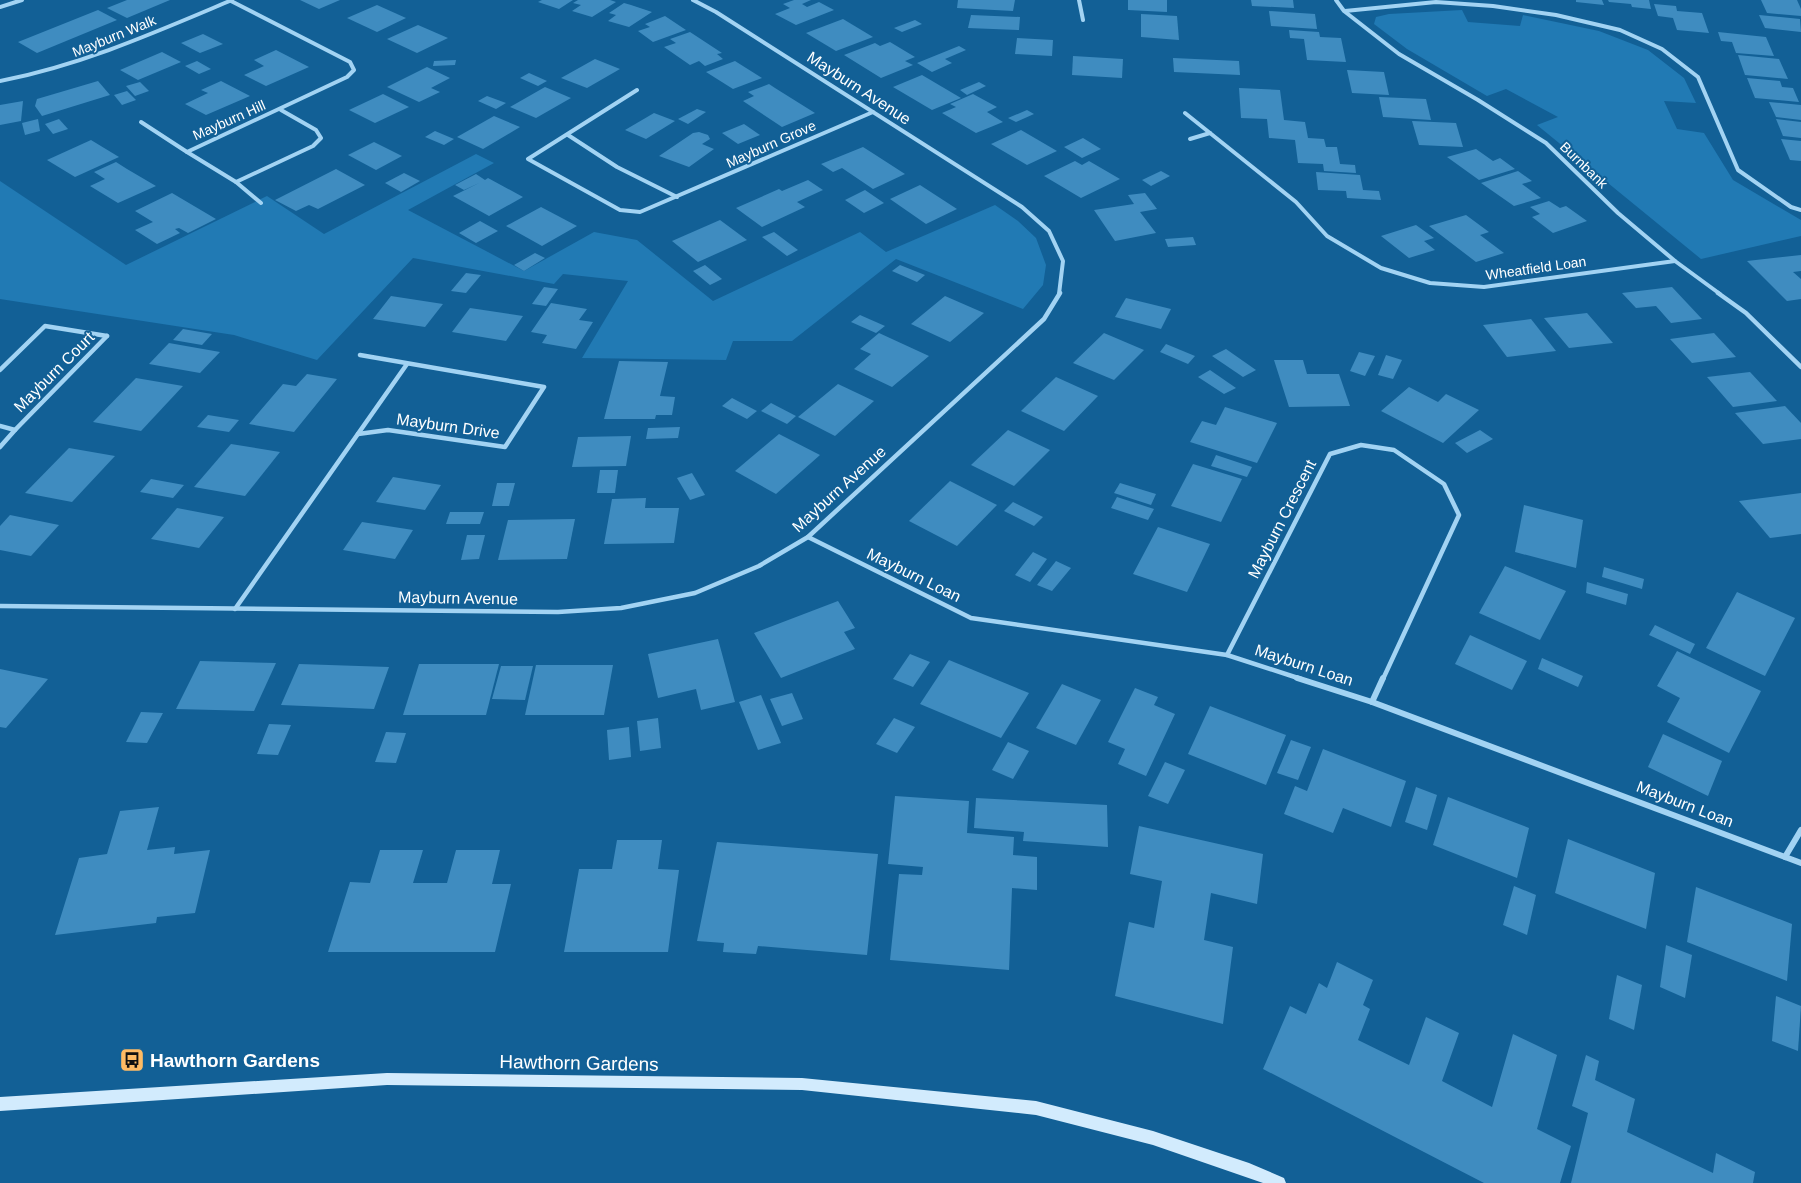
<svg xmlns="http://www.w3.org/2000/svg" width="1801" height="1183" viewBox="0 0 1801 1183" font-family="Arial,sans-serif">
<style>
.green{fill:#217ab4}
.building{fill:#3f8cc0}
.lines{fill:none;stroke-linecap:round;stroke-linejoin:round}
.street-far2{stroke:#a2d3f3;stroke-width:4}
.street-far1{stroke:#a2d3f3;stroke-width:4.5}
.street{stroke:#a2d3f3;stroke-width:6}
.secondary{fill:#d2ebfd;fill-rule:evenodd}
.labels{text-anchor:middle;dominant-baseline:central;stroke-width:4;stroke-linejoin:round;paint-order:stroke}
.far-street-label{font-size:14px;fill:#fff;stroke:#126096}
.street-label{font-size:16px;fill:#fff;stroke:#126096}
.near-poi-label{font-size:19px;font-weight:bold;fill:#fff;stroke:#126096;text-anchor:start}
.near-street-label{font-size:19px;fill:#fff;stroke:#126096}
</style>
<rect width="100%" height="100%" fill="#126096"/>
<!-- green -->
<g class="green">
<path d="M1462,10l6,12 52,4 3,-11 76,16 49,19 36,28 12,25 -32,-2 13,28 27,4 29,47 68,40v16l-100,23 -164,-134 21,-8 -52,-28 -19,7 -80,-47 -33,-25 2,-7 13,-3z"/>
<path d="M476,154l18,9 -86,47 116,61 70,-39 43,8 76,61 147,-69 26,20 109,-47 23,16 18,17 10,27 -3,20 -20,24 -127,-50 -104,82h-59l-7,19 -144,-2 46,-77 -65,-7 -9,10 -141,-26 -96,102 -83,-25 -234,-36v-118l126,84 141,-69 57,38z"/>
</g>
<!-- building -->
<g class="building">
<path d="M127,0h43l-43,18 -20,-10z"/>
<path d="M300,0h40l-21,9z"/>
<path d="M542,0h31l-14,9 -21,-7z"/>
<path d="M578,0h32l6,2 -24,15 -20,-6 9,-6 -8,-2z"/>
<path d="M794,0h17l-9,4 5,3 12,-5 15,8 -38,15 -21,-11 15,-6 -7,-4z"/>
<path d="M958,0h57l-2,11 -56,-3z"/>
<path d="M1128,0h39v12l-39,-2z"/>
<path d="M1251,0h42l1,8 -42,-2z"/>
<path d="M1576,0h26l2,5 -28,-3z"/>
<path d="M1608,0h41l2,9 -19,-2 -1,-3 -22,-2z"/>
<path d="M1761,0h36l4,9v7l-34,-3z"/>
<path d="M624,3l7,2 21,7 -23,15 -21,-6 8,-6 -7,-2z"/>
<path d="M1654,4l22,2 1,5 25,2 7,20 -32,-3 -4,-12 -15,-2z"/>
<path d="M377,5l29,13 -29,14 -30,-14z"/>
<path d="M98,10l19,10 -80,33 -19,-11z"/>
<path d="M1269,11l46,3 2,15 -46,-3z"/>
<path d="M1141,14l36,2 2,24 -38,-3z"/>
<path d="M971,15l49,2 -1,13 -51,-2z"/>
<path d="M1759,15l41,4 1,13 -36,-4z"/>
<path d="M665,16l21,14 -33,12 -15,-11 12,-4 -5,-3z"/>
<path d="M843,19l30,18 -37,14 -30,-18z"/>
<path d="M915,20l7,4 -20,8 -8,-4z"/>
<path d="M418,25l30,13 -31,15 -30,-14z"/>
<path d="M1289,30l30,2 1,5 21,1 5,24 -39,-2 -3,-21 -14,-1z"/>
<path d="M690,32l32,21 -5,1 6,5 -18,7 -6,-5 -9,4 -26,-18 12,-4 -6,-4z"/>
<path d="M1718,32l48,5 8,19 -38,-3 -4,-11 -11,-1z"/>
<path d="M203,34l20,10 -23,9 -19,-10z"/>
<path d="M1017,38l36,2 -1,16 -37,-2z"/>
<path d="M890,42l25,15 -10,4 8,4 -32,13 -37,-23 31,-12 5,3z"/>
<path d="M959,46l7,4 -21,9 7,4 -20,9 -15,-9z"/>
<path d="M276,50l33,17 -43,19 -22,-11 20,-9 -10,-6z"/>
<path d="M162,52l19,10 -43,18 -18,-10z"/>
<path d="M1738,55l41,4 9,20 -43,-4z"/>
<path d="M1073,56l50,3 -1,19 -50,-3z"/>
<path d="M1173,58l66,3 1,14 -66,-3z"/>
<path d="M595,59l25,10 -33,19 -26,-10z"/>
<path d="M456,60l-1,5 -22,1 1,-5z"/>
<path d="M197,61l14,8 -12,5 -14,-8z"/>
<path d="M735,61l27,17 -29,11 -27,-17z"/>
<path d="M427,67l23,11 -19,10 9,4 -21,10 -32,-15z"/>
<path d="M1347,70l37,2 5,23 -37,-2z"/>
<path d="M529,73l18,8 -9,5 -18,-8z"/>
<path d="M922,75l39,23 -29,12 -39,-23z"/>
<path d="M1747,78l33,3 2,6 11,1 6,14 -44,-4z"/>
<path d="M98,81l12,14 -68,21 -7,-10 2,-7z"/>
<path d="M221,81l29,15 -44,19 -21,-11 23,-11 -7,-3z"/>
<path d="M140,82l9,9 -14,5 -9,-10z"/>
<path d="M979,82l7,4 -19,9 -7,-5z"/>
<path d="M769,84l6,4 40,25 -33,14 -39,-26 11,-5 -6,-4z"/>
<path d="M545,87l26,11 -35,20 -26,-11z"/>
<path d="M1239,88l41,2 4,30 21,2 3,16 16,1 2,8h11l3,17 15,1 1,8 -32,-2 -1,-7 -25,-1 -3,-23 -26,-2 -2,-19 -26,-1z"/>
<path d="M127,91l9,9 -14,5 -8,-10z"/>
<path d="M383,94l26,13 -34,16 -26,-13z"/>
<path d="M973,94l24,13 -10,5 16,10 -27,11 -34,-20 14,-6 -6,-3z"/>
<path d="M487,96l19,7 -10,6 -18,-8z"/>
<path d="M1379,97l47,2 5,21 -48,-3z"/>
<path d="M23,101l-2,20 -21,4v-20z"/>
<path d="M1769,102l32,3v15l-25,-3z"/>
<path d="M697,109l9,3 -18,12 -10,-5z"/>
<path d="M1027,110l7,4 -18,8 -8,-4z"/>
<path d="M654,113l21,8 -29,18 -21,-9z"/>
<path d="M494,116l26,11 -37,22 -26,-12z"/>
<path d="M38,119l2,12 -15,4 -3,-12z"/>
<path d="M59,119l9,10 -15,5 -8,-10z"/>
<path d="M1776,119l25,3v16l-18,-2z"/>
<path d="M1412,121l44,2 7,24 -44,-2z"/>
<path d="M744,124l16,11 -22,9 -16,-11z"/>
<path d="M1021,130l36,21 -30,14 -36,-21z"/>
<path d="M435,131l19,8 -10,6 -19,-8z"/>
<path d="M699,132l9,3 2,4 -8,5 12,5 -25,18 -30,-11 34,-23z"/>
<path d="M1083,138l18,11 -19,9 -18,-11z"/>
<path d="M1781,139l20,2v20l-11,-1z"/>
<path d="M91,140l28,17 -44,20 -28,-17z"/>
<path d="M374,142l28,14 -26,14 -28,-15z"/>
<path d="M863,147l11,7 31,20 -32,15 -31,-21 -9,4 -12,-8z"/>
<path d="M1476,149l17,12 7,-3 15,11 -36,11 -32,-23z"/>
<path d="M1075,161l7,4 7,-4 31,18 -39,19 -37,-22z"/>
<path d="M116,162l11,7 29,17 -38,17 -28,-17 15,-7 -11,-7z"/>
<path d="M336,169l29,16 -47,24 -9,-4 -13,6 -21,-11z"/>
<path d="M1161,171l9,5 -19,10 -9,-6z"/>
<path d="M1518,171l14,10 -10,3 19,14 -27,8 -33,-23z"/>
<path d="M1316,172l44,3 3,15 16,1 2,9 -34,-2 -1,-7 -28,-1z"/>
<path d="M404,173l16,8 -19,11 -16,-9z"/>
<path d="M476,174l9,6 3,-2 35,19 -34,19 -36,-20 26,-13 -15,7 -9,-5z"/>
<path d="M808,180l15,10 -26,12 8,5 -43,20 -26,-19 43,-19 3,2z"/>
<path d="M920,185l37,24 -31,15 -36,-25z"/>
<path d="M865,190l19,13 -20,10 -19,-13z"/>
<path d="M172,193l44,26 -28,14 -9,-5 -4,1 5,4 -23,11 -22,-14 18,-8 -18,-11z"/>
<path d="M1145,193l12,16 -17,3 16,21 -41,8 -21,-31 40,-6 -6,-9z"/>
<path d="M1549,201l11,7 6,-2 21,15 -34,12 -21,-16 8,-3 -10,-7z"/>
<path d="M541,207l36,19 -35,20 -36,-20z"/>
<path d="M1466,215l23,17 -9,3 24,18 -28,9 -47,-36z"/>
<path d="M720,220l27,20 -49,22 -26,-21z"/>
<path d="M480,221l18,10 -22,12 -17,-10z"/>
<path d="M1416,225l18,13 -10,3 11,9 -26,8 -28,-22z"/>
<path d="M774,232l24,18 -11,6 -25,-19z"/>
<path d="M1193,237l3,8 -28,2 -3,-8z"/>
<path d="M535,253l10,5 -21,13 -10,-6z"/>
<path d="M1801,255v16l-8,1 8,7v20l-14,2 -40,-40z"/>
<path d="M705,265l17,14 -12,6 -17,-14z"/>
<path d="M900,265l25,10 -8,7 -25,-11z"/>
<path d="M466,273l15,2 -15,18 -15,-2z"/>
<path d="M544,287l14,2 -12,17 -14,-2z"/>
<path d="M1672,287l30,32 -31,4 -15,-17 -20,2 -14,-15z"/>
<path d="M391,296l52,8 -18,23 -52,-8z"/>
<path d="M945,296l39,17 -34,29 -39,-18z"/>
<path d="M1126,298l45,11 -10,20 -46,-12z"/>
<path d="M551,303l36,6 -8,11 14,2 -17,27 -34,-6 5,-8 -16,-3z"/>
<path d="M470,308l53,8 -17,25 -54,-9z"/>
<path d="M1587,313l26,30 -44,5 -25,-30z"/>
<path d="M860,315l25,11 -9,7 -25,-11z"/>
<path d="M1531,319l25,32 -49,6 -24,-32z"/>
<path d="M183,329l29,5 -10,11 -29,-5z"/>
<path d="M879,333l50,23 -37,31 -38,-18 17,-15 -11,-5z"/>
<path d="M1104,333l40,17 -30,30 -41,-17z"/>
<path d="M1714,333l22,24 -44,6 -22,-24z"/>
<path d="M169,343l51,9 -20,21 -51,-9z"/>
<path d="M1166,344l29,12 -7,8 -28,-12z"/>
<path d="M1226,349l30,21 -13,7 -31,-21z"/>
<path d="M1359,352l16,4 -10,20 -15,-5z"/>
<path d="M1386,355l16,5 -9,19 -15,-4z"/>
<path d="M1274,360h29l4,14h32l11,32 -61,1z"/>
<path d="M619,361l49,1 -8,34 15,1 -3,18h-16l-1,4h-51z"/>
<path d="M1210,370l26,18 -12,6 -26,-17z"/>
<path d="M1750,372l27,29 -44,6 -26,-30z"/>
<path d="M307,374l30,5 -43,53 -45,-8 34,-40 13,2z"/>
<path d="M1056,377l42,19 -34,35 -43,-20z"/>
<path d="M136,378l47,8 -42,45 -48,-9z"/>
<path d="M838,384l36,17 -39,35 -37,-19z"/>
<path d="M1409,387l29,15 8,-8 33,16 -36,33 -62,-32z"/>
<path d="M732,398l25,13 -10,8 -25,-13z"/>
<path d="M771,403l25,13 -9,8 -26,-13z"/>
<path d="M1785,406l16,17v16l-38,5 -28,-31z"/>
<path d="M1225,407l52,16 -20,40 -67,-21 12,-21 14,4z"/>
<path d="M208,415l31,5 -10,12 -32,-5z"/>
<path d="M680,427l-2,11 -32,1 2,-11z"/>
<path d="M1008,430l42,20 -36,36 -43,-21z"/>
<path d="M1480,430l13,9 -26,14 -12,-10z"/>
<path d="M779,434l41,21 -44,39 -41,-23z"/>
<path d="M631,436l-5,30 -54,1 6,-30z"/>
<path d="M231,444l49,8 -35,44 -51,-9z"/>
<path d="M69,448l46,8 -43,46 -47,-9z"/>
<path d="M1216,455l36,12 -5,10 -36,-11z"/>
<path d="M1193,464l49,15 -21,43 -50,-16z"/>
<path d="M600,470h18l-3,23h-18z"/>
<path d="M692,473l13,22 -15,5 -13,-22z"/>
<path d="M393,477l48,8 -16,25 -49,-8z"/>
<path d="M151,479l33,6 -11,13 -33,-6z"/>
<path d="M950,481l47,24 -40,41 -48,-25z"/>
<path d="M497,483h18l-6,23h-17z"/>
<path d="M1120,483l36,11 -5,11 -37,-12z"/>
<path d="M1801,493v41l-31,4 -31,-37z"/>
<path d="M1117,497l37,12 -6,11 -37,-12z"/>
<path d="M646,498l-1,10h34l-5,35 -70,1 8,-45z"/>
<path d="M1013,502l30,15 -9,9 -30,-15z"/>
<path d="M1524,505l59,15 -7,48 -61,-16z"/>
<path d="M177,508l47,9 -25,31 -48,-9z"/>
<path d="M450,512h34l-4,12h-34z"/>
<path d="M10,515l49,10 -28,31 -31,-6v-24z"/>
<path d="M575,519l-8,40 -69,1 10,-40z"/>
<path d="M362,522l51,8 -18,29 -52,-9z"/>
<path d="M1158,527l52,17 -23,48 -54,-18z"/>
<path d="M467,535h18l-6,24 -18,1z"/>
<path d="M1033,552l14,7 -17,23 -15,-7z"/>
<path d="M1056,561l15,7 -19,23 -15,-6z"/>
<path d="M1505,566l61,25 -26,49 -61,-27z"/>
<path d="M1604,567l40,12 -2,10 -40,-12z"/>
<path d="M1587,582l41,12 -2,11 -40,-12z"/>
<path d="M1737,592l58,26 -30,58 -59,-28z"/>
<path d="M838,601l17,27 -11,4 11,17 -74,29 -27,-45z"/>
<path d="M1655,625l40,19 -5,10 -41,-19z"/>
<path d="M1470,635l57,26 -15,29 -57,-26z"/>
<path d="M718,639l17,63 -34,8 -5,-21 -38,9 -10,-44z"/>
<path d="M1677,651l84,40 -32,62 -62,-31 13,-24 -23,-12z"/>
<path d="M910,654l20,8 -17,25 -20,-8z"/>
<path d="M1542,658l41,18 -5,11 -40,-18z"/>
<path d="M949,660l80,33 -28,45 -81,-34z"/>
<path d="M200,661l76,2 -22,48 -78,-2z"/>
<path d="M299,664l90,3 -15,42 -93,-4z"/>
<path d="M419,664h80l-13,51h-83z"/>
<path d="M536,665h77l-9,50h-79z"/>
<path d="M501,666h32l-8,34 -33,-1z"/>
<path d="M0,669l48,10 -42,49 -6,-1z"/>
<path d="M1062,684l39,16 -25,45 -40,-17z"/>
<path d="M1135,688l23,9 -4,8 21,9 -29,62 -28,-12 7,-15 -17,-7z"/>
<path d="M792,693l11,26 -21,7 -12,-27z"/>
<path d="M761,695l20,48 -23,7 -19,-48z"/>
<path d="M1210,706l76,29 -20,50 -78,-31z"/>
<path d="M141,712l22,1 -16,30 -21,-1z"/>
<path d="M658,718l3,30 -21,3 -3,-30z"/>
<path d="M894,718l21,9 -18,26 -21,-9z"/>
<path d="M269,724l22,1 -13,30 -21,-1z"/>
<path d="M629,727l2,30 -22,3 -2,-30z"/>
<path d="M386,732l20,1 -10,30 -21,-1z"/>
<path d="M1663,734l59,27 -14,35 -60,-29z"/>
<path d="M1291,740l20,7 -13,33 -21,-7z"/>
<path d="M1008,742l21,9 -16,28 -21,-9z"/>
<path d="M1323,749l83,32 -15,46 -48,-19 -10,25 -49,-19 11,-28 12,5z"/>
<path d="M1165,762l20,8 -17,34 -20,-8z"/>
<path d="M1416,787l21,8 -10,35 -22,-8z"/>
<path d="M895,796l74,5 -2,32 47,4 -1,18 24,2v33l-25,-2 -3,82 -119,-10 9,-86 23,1 1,-8 -35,-3z"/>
<path d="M1448,797l81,31 -12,50 -84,-33z"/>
<path d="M976,798l131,7 1,42 -85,-6 1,-9 -50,-4z"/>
<path d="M159,807l-12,43 28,-3 -1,7 36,-4 -15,63 -38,4 -1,6 -101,12 24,-77 28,-4 13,-43z"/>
<path d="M1139,826l124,28 -6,50 -46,-11 -7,47 29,7 -10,77 -108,-28 14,-74 25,6 8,-47 -32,-7z"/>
<path d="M1568,839l87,34 -9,56 -91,-36z"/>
<path d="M617,840h45l-4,29 21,1 -11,82h-104l15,-83h33z"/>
<path d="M717,842l161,12 -11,101 -109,-9 -2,8 -33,-2 1,-9 -27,-2z"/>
<path d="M380,850h43l-10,33h34l9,-33h44l-8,34h19l-16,68h-167l22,-70 20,1z"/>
<path d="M1514,886l22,9 -9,40 -24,-10z"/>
<path d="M1696,887l96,37 -5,57 -100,-39z"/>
<path d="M1666,945l26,10 -7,43 -25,-11z"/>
<path d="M1337,962l36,18 -10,25 7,4 -12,31 51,25 17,-48 33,16 -17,48 50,26 21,-73 44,21 -20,74 34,17 -11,37h-76l-221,-114 27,-63 16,8 13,-31 8,5z"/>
<path d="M1617,975l25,10 -8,45 -25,-11z"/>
<path d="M1776,996l25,10 -3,45 -26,-10z"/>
<path d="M1586,1055l13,6 -4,19 40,19 -8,33 86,41 3,-20 39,19 -2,11h-182l17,-70 -16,-7z"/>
</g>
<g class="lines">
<!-- street-far2 -->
<g class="street-far2">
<path d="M693,0l23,12 306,195 27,24 14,30 -4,33"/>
<path d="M1079,0l4,20"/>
<path d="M1336,0l8,11 55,43 79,46 68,43 72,70 57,48 45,33"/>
<path d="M231,1l119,61 4,8 -7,7 -160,75 49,30 25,21"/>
<path d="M0,7l22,-7"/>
<path d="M1345,11l91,-9 57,4 63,9 64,15 42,19 36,28 40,93 53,37 10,3"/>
<path d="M0,81c82,-16 156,-49 232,-81"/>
<path d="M637,90l-109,69 92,51 20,2 233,-100"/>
<path d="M1185,113l111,89 31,34 54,32 49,15 54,4 191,-26"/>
<path d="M141,122l46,30"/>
<path d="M568,135l49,32 60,30"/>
<path d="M1190,139l20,-6"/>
<path d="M236,182l77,-36 8,-8 -5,-8 -35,-20"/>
</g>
<!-- street-far1 -->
<g class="street-far1">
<path d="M1718,293l28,20 55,54"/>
<path d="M0,370l45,-44 62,10"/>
<path d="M0,426l15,4 92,-94"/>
<path d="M358,434l30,-4 117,17 39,-60 -184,-32"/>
<path d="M0,447l15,-17"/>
<path d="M808,537l163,81 256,37 74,24"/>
<path d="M0,606l558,6 63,-4 74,-15 64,-27 49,-29 236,-218 16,-26"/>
<path d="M235,609l172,-245"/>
<path d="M1227,655l103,-201 31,-9 33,5 50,34 15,31 -76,164"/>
</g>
<!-- street -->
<g class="street">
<path d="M1297,678l75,24 429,161"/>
<path d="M1372,702l11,-24"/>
<path d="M1785,857l16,-27"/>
</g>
<!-- secondary -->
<path class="secondary" d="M387,1073l415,5 234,23 117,30 96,32 35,15 2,5h-23l-110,-38 -117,-30 -234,-25 -415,-5 -387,26v-14z"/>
</g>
<!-- icons -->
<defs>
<symbol id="bus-square" viewBox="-11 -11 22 22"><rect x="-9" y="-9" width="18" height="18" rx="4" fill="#ffbb64" stroke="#126096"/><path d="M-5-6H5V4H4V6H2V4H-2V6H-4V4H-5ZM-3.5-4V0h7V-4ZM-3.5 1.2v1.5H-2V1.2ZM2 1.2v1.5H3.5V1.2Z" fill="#111"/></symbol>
</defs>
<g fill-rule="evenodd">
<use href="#bus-square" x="118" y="1046" width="28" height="28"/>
</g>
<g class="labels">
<!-- far-street labels -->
<g class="far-street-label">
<text transform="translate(114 36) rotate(-22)">Mayburn Walk</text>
<text transform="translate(229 120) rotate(-24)">Mayburn Hill</text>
<text transform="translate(771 144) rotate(-24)">Mayburn Grove</text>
<text transform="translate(1584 165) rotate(44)">Burnbank</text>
<text transform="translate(1536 268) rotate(-8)">Wheatfield Loan</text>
</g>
<!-- street labels -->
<g class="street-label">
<text transform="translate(859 88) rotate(33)">Mayburn Avenue</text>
<text transform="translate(54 372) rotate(-45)">Mayburn Court</text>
<text transform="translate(448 426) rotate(8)">Mayburn Drive</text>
<text transform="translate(839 489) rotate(-42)">Mayburn Avenue</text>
<text transform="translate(1282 519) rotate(-63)">Mayburn Crescent</text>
<text transform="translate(914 575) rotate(26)">Mayburn Loan</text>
<text transform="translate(458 598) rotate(1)">Mayburn Avenue</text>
<text transform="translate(1304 665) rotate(18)">Mayburn Loan</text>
<text transform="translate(1685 804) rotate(21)">Mayburn Loan</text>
</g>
<!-- near-poi labels -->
<g class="near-poi-label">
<text x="150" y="1060">Hawthorn Gardens</text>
</g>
<!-- near-street labels -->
<g class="near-street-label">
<text transform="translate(579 1063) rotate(1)">Hawthorn Gardens</text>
</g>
</g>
</svg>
